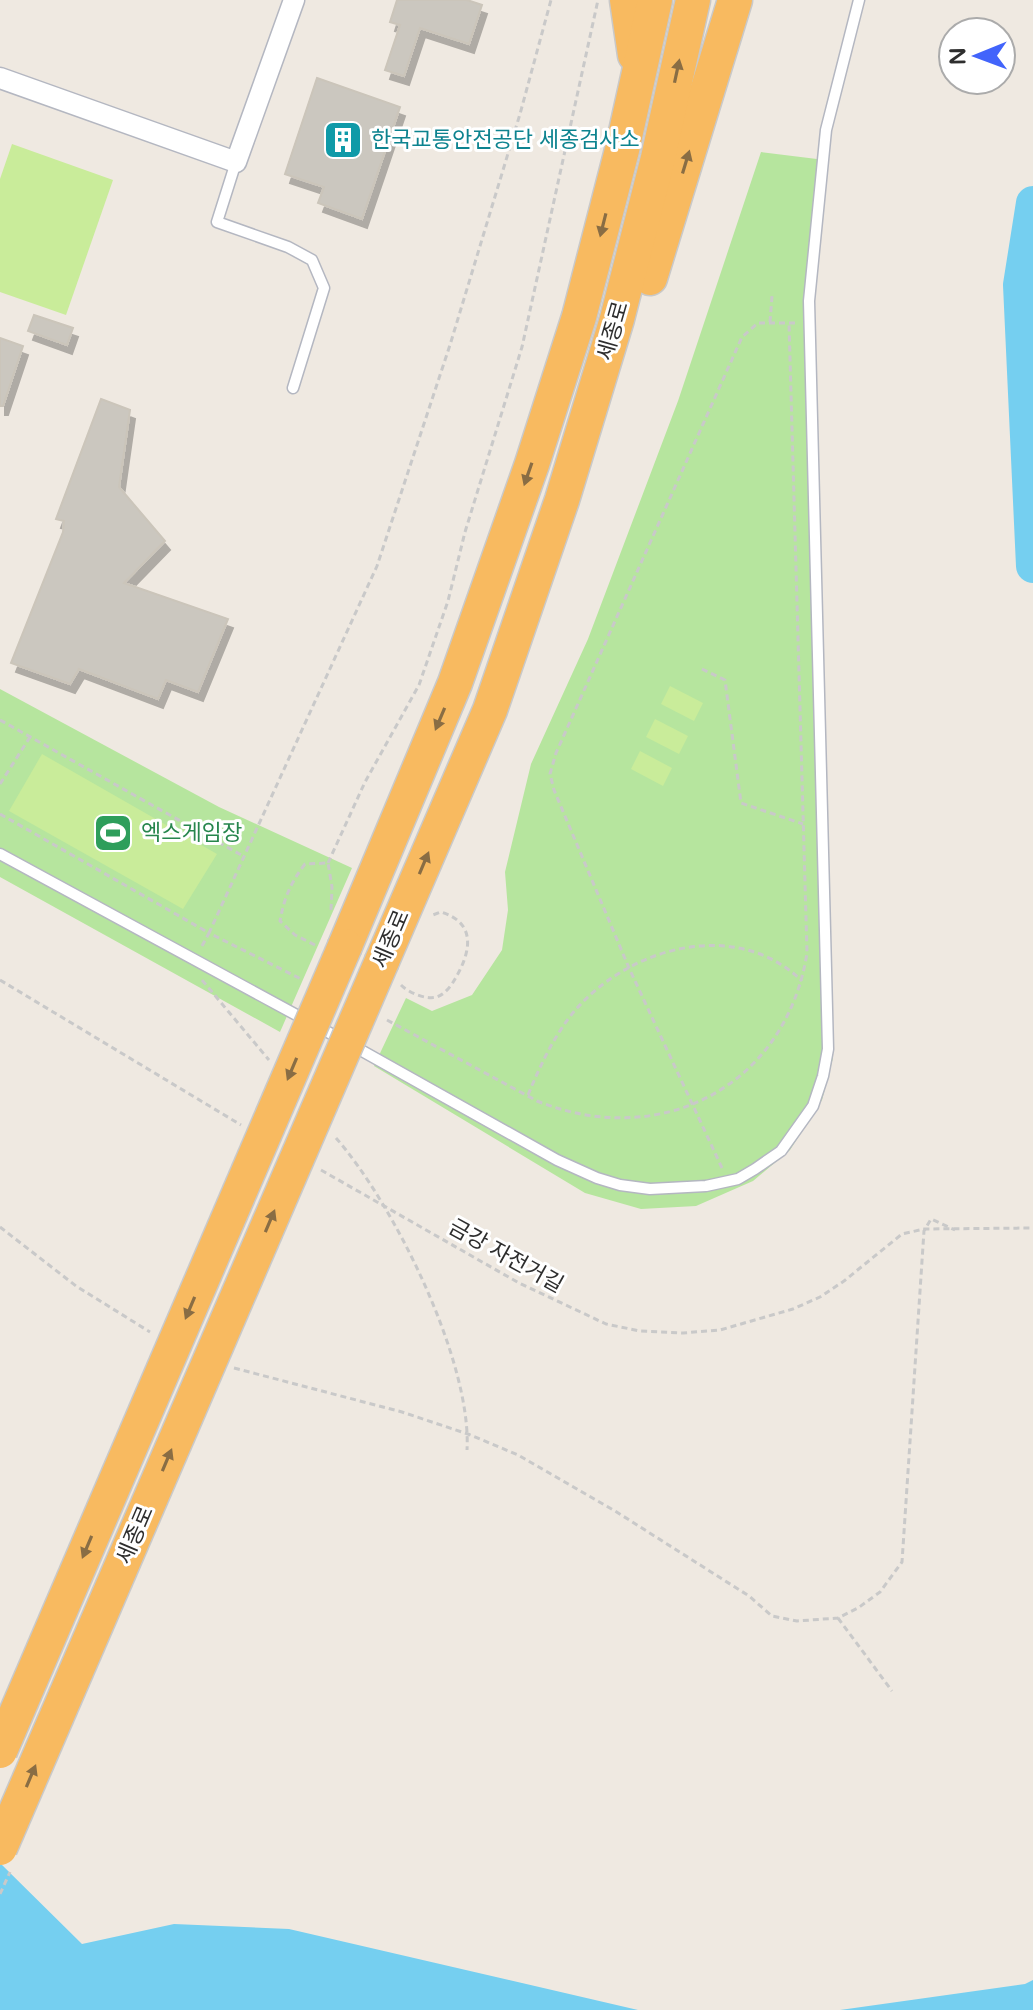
<svg xmlns="http://www.w3.org/2000/svg" width="1033" height="2010" viewBox="0 0 1033 2010" font-family="'Varela Round','Noto Sans KR',sans-serif">
<style>
.green{fill:#b6e59e}
.pitch{fill:#c9ec9a}
.water{fill:#75cff0}
.lines{fill:none;stroke-linecap:round;stroke-linejoin:round}
.river{stroke:#75cff0;stroke-width:34}
.building{fill:#cbc7bf;stroke:#cbc5ba;stroke-width:2;filter:url(#shadow)}
.service-casing{stroke:#b4b7c1;stroke-width:13}
.minor-casing{stroke:#b4b7c1;stroke-width:23}
.trunk-casing{stroke:#c9c9c9;stroke-width:37}
.path{stroke:#c9c9c9;stroke-width:3;stroke-dasharray:6 4;stroke-linecap:butt}
.service{stroke:#fff;stroke-width:10}
.minor{stroke:#fff;stroke-width:20}
.trunk{stroke:#f8ba60;stroke-width:34}
.trunk-bridge-casing{stroke:#c9c9c9;stroke-width:37;stroke-linecap:butt}
.path-bridge{stroke:#c9c9c9;stroke-width:3;stroke-dasharray:6 4;stroke-linecap:butt}
.trunk-bridge{stroke:#f8ba60;stroke-width:34}
.oneway{fill:#896d44}
.labels{text-anchor:middle;dominant-baseline:central;stroke-width:6;stroke-linejoin:round;paint-order:stroke}
.culture-label{font-size:22px;fill:#0d838f;stroke:#fff;text-anchor:start}
.street-label{font-size:22px;fill:#2e2e2e;stroke:#fff}
.leisure-label{font-size:22px;fill:#27864d;stroke:#fff;text-anchor:start}
</style>
<defs>
<filter id="shadow"><feDropShadow dx="5" dy="9" stdDeviation="0" flood-color="#0004"/></filter>
</defs>
<rect width="100%" height="100%" fill="#efe9e1"/>
<!-- green -->
<g class="green">
<path d="M761,152l64,8 -13,160 21,738 -11,42 -32,50 -37,31 -57,25 -55,3 -56,-16 -211,-127 32,-68 26,13 40,-16 30,-45 6,-40 -3,-38 26,-108 57,-125 90,-238z"/>
<path d="M0,689l219,118 133,61 -72,164 -280,-155z"/>
</g>
<!-- pitch -->
<g class="pitch">
<path d="M12,144l101,36 -47,135 -66,-23v-113z"/>
<path d="M670,686l33,17 -9,18 -33,-17z"/>
<path d="M655,719l33,17 -9,18 -33,-17z"/>
<path d="M640,751l32,17 -9,18 -32,-17z"/>
<path d="M42,754l175,100 -34,55 -174,-98z"/>
</g>
<!-- water -->
<g class="water">
<path d="M0,1863l82,81 92,-20 115,5 349,81h-638z"/>
<path d="M1033,1980v30h-193l185,-26z"/>
</g>
<g class="lines">
<!-- river -->
<path class="river" d="M1033,203l-13,82 13,281"/>
</g>
<!-- building -->
<g class="building">
<path d="M397,0h70l15,5 -13,39 -49,-16 -16,48 -19,-6 15,-45 -10,-3z"/>
<path d="M317,78l83,29 -38,112 -44,-16 6,-16 -39,-13z"/>
<path d="M34,315l39,13 -6,17 -39,-14z"/>
<path d="M0,338l23,8 -20,60h-3z"/>
<path d="M101,399l29,11 -11,77 46,54 -41,42 104,36 -30,73 -32,-12 -8,19 -79,-30 -9,15 -59,-21 52,-131 1,-11 -8,-2z"/>
</g>
<g class="lines">
<defs>
<g id="service">
<path d="M236,162l-19,60 71,25 24,13 12,28 -31,100"/>
<path d="M0,854l348,189 209,117 40,18 23,7 30,4 56,-3 32,-7 17,-10 26,-18 32,-45 10,-30 5,-27 -19,-748 17,-171 33,-130"/>
</g>
<path id="minor" d="M0,78l236,84 58,-162"/>
<g id="trunk">
<path d="M627,0l8,55"/>
<path d="M650,278l85,-278"/>
<path d="M345,946l110,-263 77,-219 47,-147 43,-167 33,-150"/>
<path d="M382,961l108,-251 72,-210 55,-181 41,-161 35,-158"/>
</g>
</defs>
<!-- service casing -->
<use href="#service" class="service-casing"/>
<!-- minor casing -->
<use href="#minor" class="minor-casing"/>
<!-- trunk casing -->
<use href="#trunk" class="trunk-casing"/>
<!-- path -->
<g class="path">
<path d="M770,322l2,-26"/>
<path d="M702,669l23,11 16,123 62,21"/>
<path d="M0,720l243,136"/>
<path d="M0,784l30,-47"/>
<path d="M0,814l209,119 168,-367 73,-221 70,-231 31,-114"/>
<path d="M328,863l37,-81 54,-97 29,-84 17,-69 57,-185 76,-347"/>
<path d="M315,945l-20,-10 -15,-14c4,-23 11,-39 25,-57l23,-1 4,24 -1,23"/>
<path d="M202,946l7,-13 94,47"/>
<path d="M0,980l241,145"/>
<path d="M202,980l67,80"/>
<path d="M401,985c8,8 25,15 36,12 8,-3 14,-11 18,-18 16,-27 22,-56 -14,-67l-11,4"/>
<path d="M387,1020l150,81c124,50 249,-15 270,-148l-18,-630"/>
<path d="M528,1095c12,-29 25,-57 44,-81 54,-66 163,-98 230,-33"/>
<path d="M336,1138c58,66 136,224 131,312"/>
<path d="M722,1168l-93,-200 -75,-178 -4,-16 6,-21 186,-416 16,-14h39"/>
<path d="M321,1170l198,113 87,41 34,7 43,2 37,-3 73,-21 27,-12 24,-16 58,-47 22,-5 109,-1"/>
<path d="M0,1227l76,59 74,46"/>
<path d="M234,1368l168,44 66,22 50,21 97,56 134,85 23,20 25,5 41,-3 20,-10 22,-16 22,-30 22,-331 7,-12 24,11"/>
<path d="M838,1618l54,73"/>
</g>
<!-- service -->
<use href="#service" class="service"/>
<!-- minor -->
<use href="#minor" class="minor"/>
<!-- trunk -->
<use href="#trunk" class="trunk"/>
<defs>
<g id="trunk-bridge">
<path d="M0,1751l345,-805"/>
<path d="M0,1848l382,-887"/>
</g>
</defs>
<!-- trunk-bridge casing -->
<use href="#trunk-bridge" class="trunk-bridge-casing"/>
<!-- path-bridge -->
<path class="path-bridge" d="M0,1894l10,-22"/>
<!-- trunk-bridge -->
<use href="#trunk-bridge" class="trunk-bridge"/>
</g>
<!-- one-way arrows -->
<defs><path id="oneway-solid" d="M-6-.8H1V-3.2L6.5 0L1 3.2V.8H-6Z" transform="scale(2)"/></defs>
<g class="oneway">
<use href="#oneway-solid" transform="translate(677 71) rotate(-78)"/>
<use href="#oneway-solid" transform="translate(686 162) rotate(-73)"/>
<use href="#oneway-solid" transform="translate(603 225) rotate(104)"/>
<use href="#oneway-solid" transform="translate(528 474) rotate(109)"/>
<use href="#oneway-solid" transform="translate(440 719) rotate(113)"/>
<use href="#oneway-solid" transform="translate(424 863) rotate(-67)"/>
<use href="#oneway-solid" transform="translate(292 1069) rotate(113)"/>
<use href="#oneway-solid" transform="translate(270 1221) rotate(-67)"/>
<use href="#oneway-solid" transform="translate(190 1308) rotate(113)"/>
<use href="#oneway-solid" transform="translate(167 1460) rotate(-67)"/>
<use href="#oneway-solid" transform="translate(87 1547) rotate(113)"/>
<use href="#oneway-solid" transform="translate(31 1776) rotate(-67)"/>
</g>
<!-- icons -->
<defs>
<symbol id="building-square" viewBox="-11 -11 22 22"><rect x="-9" y="-9" width="18" height="18" rx="4" fill="#0f9aa8" stroke="#fff"/><path d="M-4-6H4V6H1V3H-1V6H-4ZM-2.5-4.3h1.7v1.8h-1.7ZM.8-4.3h1.7v1.8H.8ZM-2.5-1h1.7V.8h-1.7ZM.8-1h1.7V.8H.8Z" fill="#fff"/></symbol>
<symbol id="stadium-square" viewBox="-11 -11 22 22"><rect x="-9" y="-9" width="18" height="18" rx="4" fill="#2e9e5b" stroke="#fff"/><path d="M0-5a6.5 5 0 1 0 0 10a6.5 5 0 1 0 0-10ZM-3.5-1.8h7v3.6h-7Z" fill="#fff"/></symbol>
</defs>
<g fill-rule="evenodd">
<use href="#building-square" x="321" y="118" width="44" height="44"/>
<use href="#stadium-square" x="91" y="811" width="44" height="44"/>
</g>
<g class="labels">
<!-- culture labels -->
<g class="culture-label">
<text x="371" y="140">한국교통안전공단 세종검사소</text>
</g>
<!-- street labels -->
<g class="street-label">
<text transform="translate(613 331) rotate(-74)">세종로</text>
<text transform="translate(391 939) rotate(-67)">세종로</text>
<text transform="translate(506 1256) rotate(29)">금강 자전거길</text>
<text transform="translate(135 1535) rotate(-67)">세종로</text>
</g>
<!-- leisure labels -->
<g class="leisure-label">
<text x="141" y="833">엑스게임장</text>
</g>
</g>
<!-- north arrow -->
<g transform="translate(977 56) rotate(269)"><circle r="38" fill="#ffffff" stroke="#ababab" stroke-width="2"/>
<path d="M0-6L14 30L0 20L-14 30Z" fill="#4264fb"/>
<text y="-12" font-size="22" font-weight="bold" text-anchor="middle" fill="#2e2e2e">N</text>
</g>
</svg>
